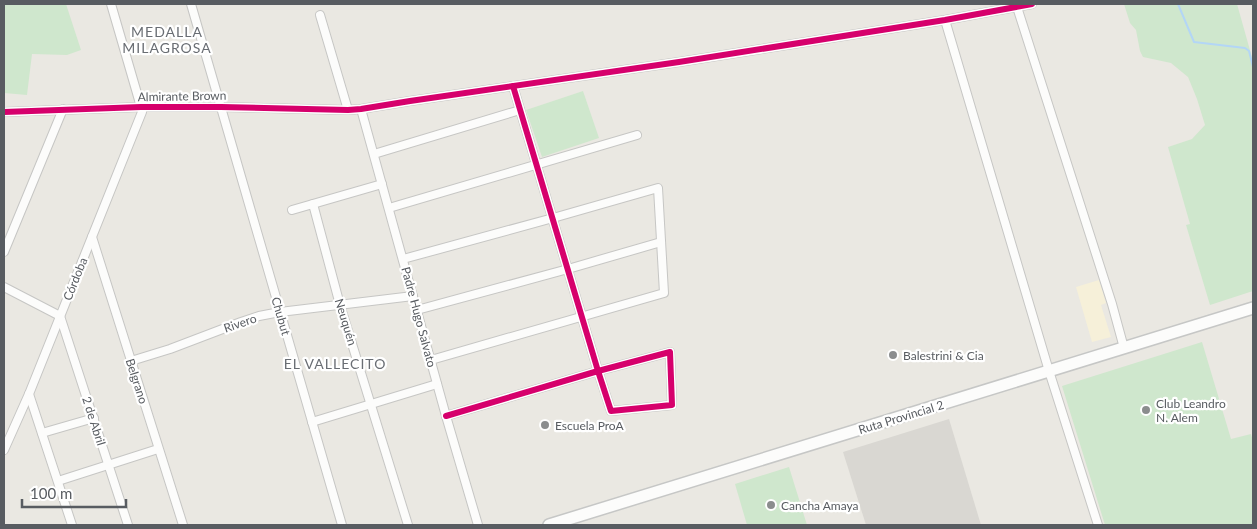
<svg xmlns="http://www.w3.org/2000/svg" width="1257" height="529" viewBox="0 0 1257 529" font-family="Lato,sans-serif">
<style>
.commercial{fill:#f6f0d9}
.industrial{fill:#d9d7d2}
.green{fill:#cfe7cd}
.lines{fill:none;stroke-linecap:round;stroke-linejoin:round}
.stream{stroke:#b3d6f6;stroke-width:2}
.minor-casing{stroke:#c6c6c4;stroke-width:10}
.secondary-casing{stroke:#c6c7c6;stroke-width:14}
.minor{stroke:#fcfcfb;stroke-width:8}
.secondary{stroke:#fcfcfb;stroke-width:11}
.cycleway-casing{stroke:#fff;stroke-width:9}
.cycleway{stroke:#d6006c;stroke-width:6}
.poi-dot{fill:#8b8d8e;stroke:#fff;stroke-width:2}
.labels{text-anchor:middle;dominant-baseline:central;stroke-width:4.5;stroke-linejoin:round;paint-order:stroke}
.street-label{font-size:12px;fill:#585c61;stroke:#fff}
.poi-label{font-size:12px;fill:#585c61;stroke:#fff;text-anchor:start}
.neighbourhood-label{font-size:14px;letter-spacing:1px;fill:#696d73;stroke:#fff}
</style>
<rect width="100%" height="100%" fill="#eae8e2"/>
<!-- commercial -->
<path class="commercial" d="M1099,280l7,23 -5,2 10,32 -19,5 -16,-55z"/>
<!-- industrial -->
<path class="industrial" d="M949,419l32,106h-115l-23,-73z"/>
<!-- green -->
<g class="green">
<path d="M4,4h62l15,46 -14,5 -35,-1 -5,41 -23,-2z"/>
<path d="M1124,4h113l16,57v230l-43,14 -24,-80 4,-1 -22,-77 24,-8 13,-14 -8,-26 -9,-22 -17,-14 -28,-6 -3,-6 -4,-21 -6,-7z"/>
<path d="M583,91l16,47 -57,19 -16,-47z"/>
<path d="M1202,342l29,97 20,-5 2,7v84h-148l-43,-139z"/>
<path d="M789,467l18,58h-60l-12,-41z"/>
</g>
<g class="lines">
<!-- stream -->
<path class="stream" d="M1178,4l16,38 51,6 4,3 4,16"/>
<defs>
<g id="minor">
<path d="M191,4l151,521"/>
<path d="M1017,7l95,297 12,44"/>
<path d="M320,15l28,95"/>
<path d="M945,20l104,351 49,154"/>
<path d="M361,109l85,307 32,109"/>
<path d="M4,112l137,-5h80l127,3 13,-1 49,-8 269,-39 266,-42 87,-16"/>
<path d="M374,154l146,-44"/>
<path d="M313,204l27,101 68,220"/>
<path d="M389,208l248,-73"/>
<path d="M292,210l90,-26"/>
<path d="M92,237l91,288"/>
<path d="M4,252l59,-143"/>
<path d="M403,259l150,-41 105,-30 6,105 -233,67"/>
<path d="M4,287l56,29 68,209"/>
<path d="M417,310l151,-41 93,-27"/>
<path d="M131,361l39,-12 71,-27 18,-6 21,-4 133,-16"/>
<path d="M29,394l43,131"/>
<path d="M446,416l152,-45 72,-19 2,53 -61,6 -13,-40 -85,-285"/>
<path d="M312,422l125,-38"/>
<path d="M42,433l52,-15"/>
<path d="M4,450l25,-56 113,-282 -1,-5 -30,-103"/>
<path d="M58,481l100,-32"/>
</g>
<path id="secondary" d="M549,525l704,-217"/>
</defs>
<!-- minor casing -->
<use href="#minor" class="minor-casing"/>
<!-- secondary casing -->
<use href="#secondary" class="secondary-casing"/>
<!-- minor -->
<use href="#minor" class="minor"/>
<!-- secondary -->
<use href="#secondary" class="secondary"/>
<defs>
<g id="cycleway">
<path d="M4,112l137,-5h80l127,3 13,-1 49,-8 269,-39 266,-42 87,-16"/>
<path d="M446,416l152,-45 72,-19 2,53 -61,6 -13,-40 -85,-285"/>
</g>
</defs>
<!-- cycleway casing -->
<use href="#cycleway" class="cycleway-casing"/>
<!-- cycleway -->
<use href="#cycleway" class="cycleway"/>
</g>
<!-- markers -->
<g class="poi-dot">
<circle cx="893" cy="355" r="5"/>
<circle cx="1146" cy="410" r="5"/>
<circle cx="545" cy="425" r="5"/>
<circle cx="771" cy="505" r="5"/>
</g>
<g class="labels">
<!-- street labels -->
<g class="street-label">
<text transform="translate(182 96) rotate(-1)">Almirante Brown</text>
<text transform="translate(75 279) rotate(-68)">Córdoba</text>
<text transform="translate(281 316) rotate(74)">Chubut</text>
<text transform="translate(419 317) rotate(75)">Padre Hugo Salvato</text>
<text transform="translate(346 322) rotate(73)">Neuquén</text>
<text transform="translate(240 323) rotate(-19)">Rivero</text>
<text transform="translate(137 381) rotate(72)">Belgrano</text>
<text transform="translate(901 417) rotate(-17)">Ruta Provincial 2</text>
<text transform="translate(94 421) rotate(72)">2 de Abril</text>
</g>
<!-- poi labels -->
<g class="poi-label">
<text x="903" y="355">Balestrini &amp; Cia</text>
<text x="1156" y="403">Club Leandro<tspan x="1156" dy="14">N. Alem</tspan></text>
<text x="555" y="425">Escuela ProA</text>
<text x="781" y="505">Cancha Amaya</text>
</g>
<!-- neighbourhood labels -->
<g class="neighbourhood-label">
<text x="167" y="31">MEDALLA<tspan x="167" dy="16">MILAGROSA</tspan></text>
<text x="335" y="363">EL VALLECITO</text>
</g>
</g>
<!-- border -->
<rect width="1257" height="529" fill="none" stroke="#585c61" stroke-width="10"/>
<!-- scale -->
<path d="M22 499v8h104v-8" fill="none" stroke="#585c61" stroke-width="2.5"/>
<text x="30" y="499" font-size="15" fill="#585c61" stroke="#ffffff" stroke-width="4" paint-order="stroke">100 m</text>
</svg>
